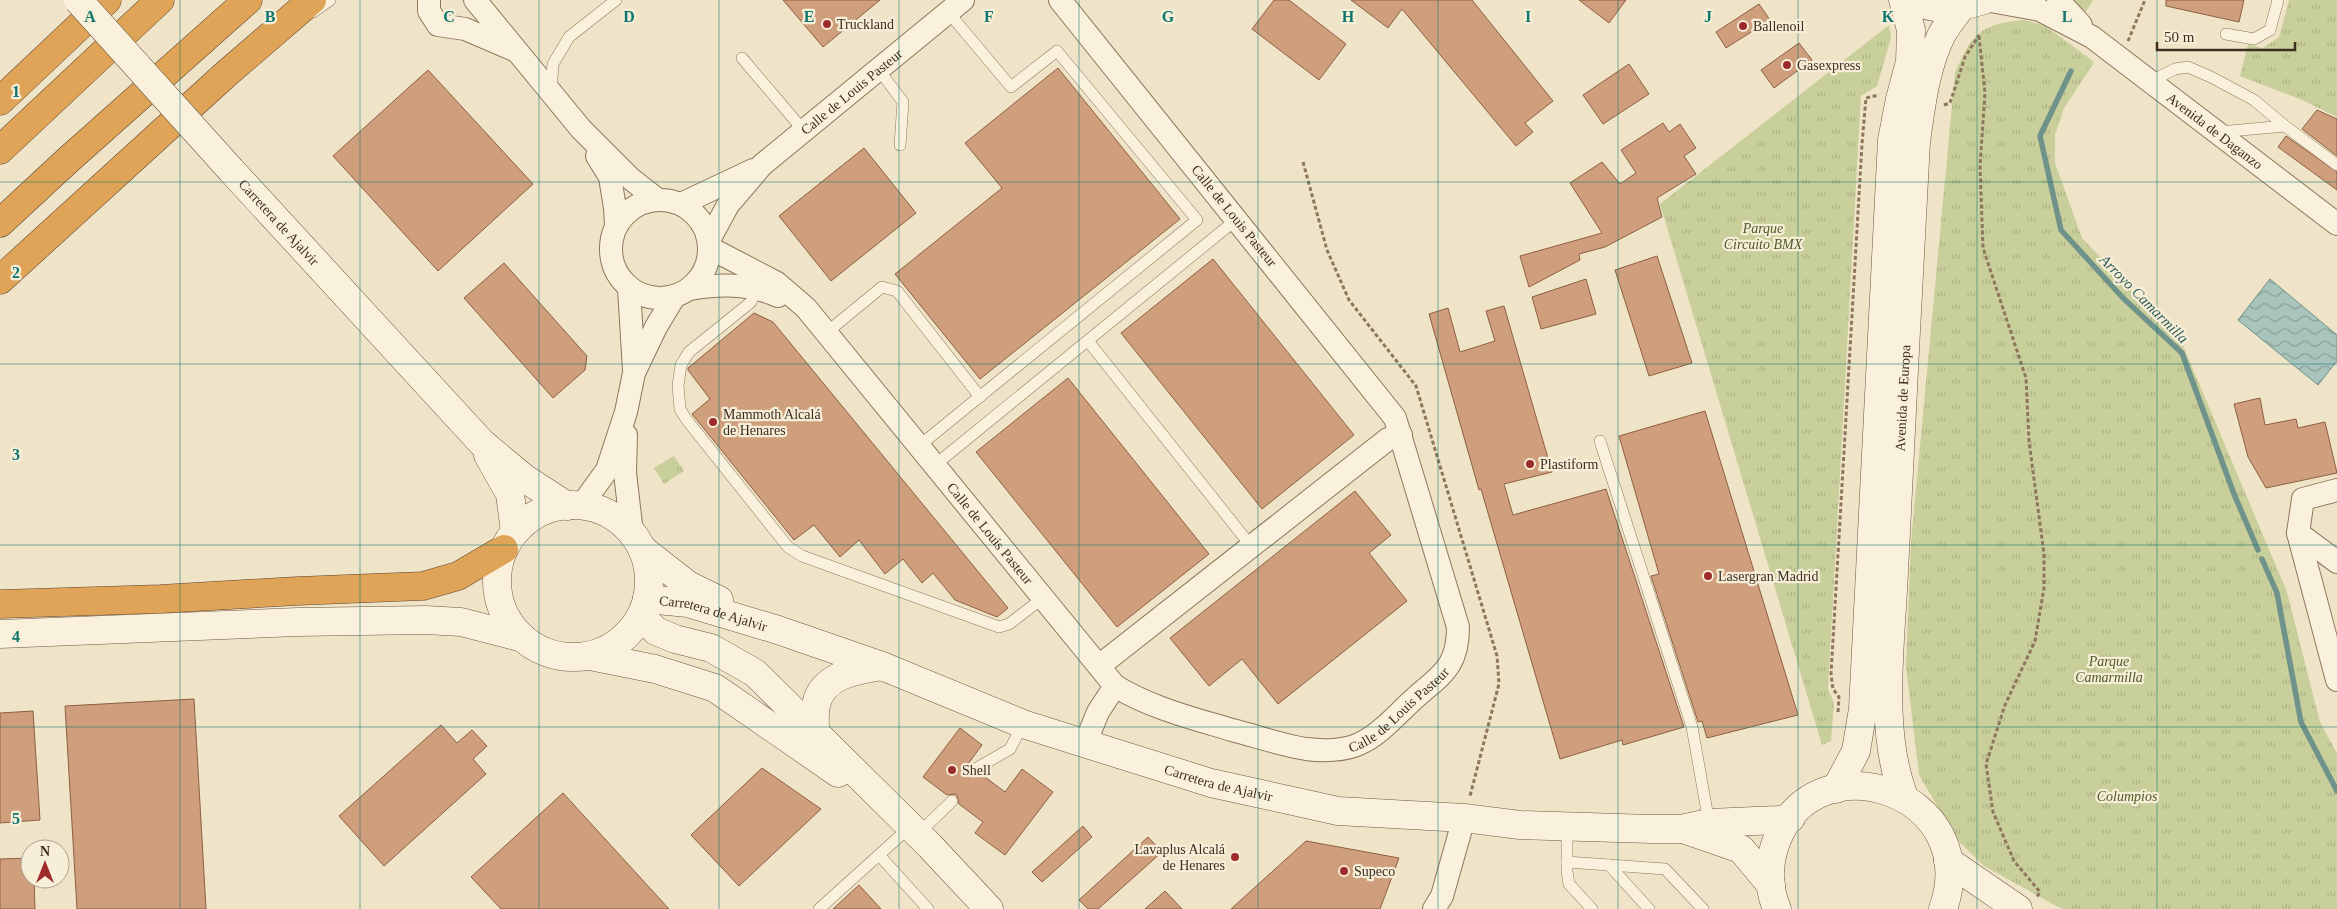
<svg xmlns="http://www.w3.org/2000/svg" width="2337" height="909" viewBox="0 0 2337 909" font-family="'Times New Roman',serif">
<style>
.grass{fill:url(#grass-tufts)}
.water{fill:url(#water-waves);stroke:#6f938a}
.lines{fill:none;stroke-linecap:round;stroke-linejoin:round}
.stream{stroke:#6f938a;stroke-width:5.5}
.building{fill:#cf9f7d;stroke:#8d5f41}
.lane-casing{stroke:#8d765c;stroke-width:12}
.street-casing{stroke:#8d765c;stroke-width:24}
.secondary-casing{stroke:#6f573f;stroke-width:29}
.highway-casing{stroke:#5b4430;stroke-width:29}
.path{stroke:#8d765c;stroke-width:3;stroke-dasharray:4 2.5;stroke-linecap:butt}
.lane{stroke:#faf1dc;stroke-width:11}
.street{stroke:#faf1dc;stroke-width:22}
.secondary{stroke:#faf1dc;stroke-width:28}
.highway{stroke:#e0a458;stroke-width:28}
.secondary-bridge-casing{stroke:#6f573f;stroke-width:29;stroke-linecap:butt}
.secondary-bridge{stroke:#faf1dc;stroke-width:28}
.grid{fill:none;stroke:#0f766e;stroke-width:1;stroke-opacity:0.55}
.poi-dot{fill:#9e2a2b;stroke:#f7eed8;stroke-width:2}
.labels{text-anchor:middle;dominant-baseline:central;stroke-width:4.5;stroke-linejoin:round;paint-order:stroke}
.poi-label{font-size:14px;fill:#3d2e20;stroke:#f7eed8;text-anchor:start}
.street-label{font-size:14px;fill:#3d2e20;stroke:#f7eed8}
.park-label{font-size:14px;font-style:italic;fill:#4d5a26;stroke:#f7eed8}
.water-label{font-size:15px;font-style:italic;fill:#2f5d5a;stroke:#f7eed8}
.grid-label{font-size:16px;text-anchor:middle;font-weight:bold;fill:#0f766e;stroke:#f7eed8;stroke-width:4.5;stroke-linejoin:round;paint-order:stroke}
</style>
<defs>
<pattern id="grass-tufts" width="24" height="20" patternUnits="userSpaceOnUse" patternTransform="scale(1.25)"><rect width="24" height="20" fill="#c9cf9b"/><path d="M3 7l-1-3M5 7V3M7 7l1-3M15 17l-1-3M17 17v-4M19 17l1-3" fill="none" stroke="#aeb285"/></pattern>
<pattern id="water-waves" width="16" height="10" patternUnits="userSpaceOnUse" patternTransform="scale(1.25)"><rect width="16" height="10" fill="#a9c4bc"/><path d="M0 5q4-4 8 0t8 0" fill="none" stroke="#8ba098"/></pattern>
</defs>
<rect width="100%" height="100%" fill="#f0e4c8"/>
<!-- grass -->
<g class="grass">
<path d="M2069,0h24l-8,13z"/>
<path d="M2289,0h48v117l-35,-17 -62,-24 8,-32 15,4 16,-11z"/>
<path d="M2024,20l20,5 49,36v3l-29,44 -9,27v28l27,75 100,105 105,249 33,130 17,31v156h-275l-78,-43 -27,-26 -38,-65 -13,-108 5,-125 44,-469c17,-39 24,-49 69,-53z"/>
<path d="M1889,25l2,13 -14,48 -16,10 -33,593 6,14 -3,38 -9,4 -162,-541z"/>
<path d="M674,456l10,15 -20,13 -10,-16z"/>
</g>
<!-- water -->
<path class="water" d="M2270,279l67,56v26l-19,24 -80,-65z"/>
<g class="lines">
<!-- stream -->
<g class="stream">
<path d="M2071,71l-31,65 21,94 62,68 59,55 52,141 24,56"/>
<path d="M2262,559l15,34 24,129 36,69"/>
</g>
</g>
<!-- building -->
<g class="building">
<path d="M783,0h97l-57,47z"/>
<path d="M1274,0h15l57,44 -27,36 -67,-51z"/>
<path d="M1351,0h121l81,101 -28,22 8,9 -17,14 -114,-137 -14,19z"/>
<path d="M1579,0h47l-17,23z"/>
<path d="M2166,0h78l-5,22 -73,-16z"/>
<path d="M1759,4l11,16 -44,28 -10,-16z"/>
<path d="M1799,43l13,17 -38,28 -13,-18z"/>
<path d="M1629,64l20,30 -46,30 -20,-29z"/>
<path d="M1058,68l122,151 -200,160 -85,-105 107,-86 -37,-45z"/>
<path d="M428,70l105,114 -95,87 -105,-115z"/>
<path d="M2317,110l20,9v37l-35,-27z"/>
<path d="M1663,123l6,9 11,-8 16,24 -12,8 12,18 -39,24 5,19 -57,30 -26,7 1,6 -51,27 -9,-31 82,-23 -32,-50 32,-21 18,22 16,-11 -15,-23z"/>
<path d="M2286,136l51,36v18l-59,-43z"/>
<path d="M864,148l52,65 -85,68 -52,-65z"/>
<path d="M1657,256l35,107 -43,13 -34,-106z"/>
<path d="M1213,259l141,176 -92,74 -141,-176z"/>
<path d="M504,263l83,93 -2,14 -32,28 -89,-100z"/>
<path d="M1586,279l10,35 -55,15 -9,-32z"/>
<path d="M1504,306l48,166 -48,12 9,31 93,-26 78,238 -61,18 -1,-5 -62,19 -79,-270 -2,1 -50,-176 19,-6 12,44 35,-11 -9,-30z"/>
<path d="M754,313l19,9 235,286 -11,9 -42,-17 -22,-27 -11,10 -19,-24 -18,15 -26,-34 -19,17 -26,-32 -20,15 -102,-126 18,-15 -22,-29v-2z"/>
<path d="M1068,378l141,176 -92,73 -141,-175z"/>
<path d="M2260,398l5,27 31,-6 2,9 27,-6 12,51 -71,15 -18,-31 -14,-53z"/>
<path d="M1705,411l93,304 -91,23 -5,-17 -4,1 -47,-146 8,-2 -40,-138z"/>
<path d="M1355,491l36,44 -22,18 38,48 -129,103 -36,-45 -33,27 -39,-48z"/>
<path d="M194,699l12,210h-129l-12,-203z"/>
<path d="M33,711l7,109 -40,3v-110z"/>
<path d="M441,725l16,18 15,-13 15,16 -14,13 13,15 -102,92 -45,-50z"/>
<path d="M960,728l22,17 -14,19 5,10h8l24,18 17,-23 31,23 -48,63 -30,-22 8,-11 -24,-18 -2,-9 -3,-1 -7,1 -24,-18z"/>
<path d="M762,768l59,41 -82,77 -48,-51z"/>
<path d="M563,793l106,116h-168l-30,-32z"/>
<path d="M1083,826l9,11 -50,45 -10,-10z"/>
<path d="M1148,837l14,15 -64,57h-10l-9,-9z"/>
<path d="M1306,841l93,17 -19,51h-149z"/>
<path d="M30,858v21h4l1,30h-35v-50z"/>
<path d="M859,885l22,24h-48z"/>
<path d="M1165,891l17,18h-37z"/>
</g>
<g class="lines">
<defs>
<g id="lane">
<path d="M313,12l17,-12"/>
<path d="M2226,34l28,5 16,-9 8,-30"/>
<path d="M742,58l62,73"/>
<path d="M879,70l24,32 -3,43"/>
<path d="M2151,81l24,-12 13,-2 23,10 43,23 31,26"/>
<path d="M551,91l2,-27 16,-27 47,-37"/>
<path d="M2219,132l66,-6 52,39"/>
<path d="M756,288l-5,14 -62,50 -8,13 -3,21 2,23 6,10 102,128 14,9 197,71 10,-3 34,-26"/>
<path d="M826,333l56,-46 15,4 83,106"/>
<path d="M1088,341l163,205"/>
<path d="M1600,441l92,286 17,96"/>
<path d="M919,446l278,-226 -140,-169 -46,36 -62,-74"/>
<path d="M935,465l302,-246"/>
<path d="M977,768l33,-19 13,-25"/>
<path d="M1567,826v46l2,12 23,25"/>
<path d="M918,834l34,-33"/>
<path d="M879,855l49,54"/>
<path d="M1567,862l98,7 38,40"/>
<path d="M1609,865l40,44"/>
<path d="M819,909l92,-83"/>
</g>
<g id="street">
<path d="M429,0v11l9,14 27,4 49,21"/>
<path d="M475,0l106,129 50,50 27,21"/>
<path id="s1" d="M1985,0l55,10 52,27 245,187"/>
<path d="M2058,0l23,25"/>
<path d="M597,156l13,21 5,31 1,18"/>
<circle cx="660" cy="249" r="49"/>
<path d="M681,204l72,-34"/>
<path id="s2" d="M709,240l19,-35 34,-40 201,-165"/>
<path id="s3" d="M710,248l67,35 29,25 309,378c36,22 77,32 117,44 24,6 49,15 74,19 16,2 39,2 53,-5 21,-9 39,-31 56,-46 27,-24 43,-31 43,-71l-63,-209 -335,-418"/>
<path d="M629,289l5,81"/>
<path d="M690,289c30,-5 59,-6 88,7"/>
<path d="M626,435l-1,38 7,60"/>
<path d="M2337,490l-34,9 -5,34 39,147"/>
<path d="M581,506l26,-36 19,-58 8,-39 22,-46 18,-30"/>
<path d="M2298,533l39,29"/>
<path d="M1099,666l289,-227 13,-4"/>
<path d="M1085,744l13,-32 17,-26"/>
<path d="M1434,909l8,-13 22,-78"/>
</g>
<g id="secondary">
<path d="M1911,0c25,12 47,8 73,0"/>
<path id="s4" d="M231,170l251,273 42,35 43,28"/>
<path d="M488,455l22,39 5,38"/>
<circle cx="573" cy="581" r="76"/>
<path d="M642,549l46,36 31,15"/>
<path id="s5" d="M647,599l41,4 90,27 104,36 141,58 188,59 127,28 126,7 56,7 132,4h29l28,-6 69,-3 13,-2"/>
<path d="M641,616l15,15 19,8 36,9 44,25 175,173 59,63"/>
<path d="M0,634l298,-12 128,-2 35,2 62,16"/>
<path d="M590,656l65,13 60,19 123,85"/>
<path d="M815,733c0,-9 -1,-19 1,-28 6,-30 40,-35 66,-39"/>
<path d="M1836,789l20,-38 7,-42 29,-569 8,-41 10,-37 1,-32 -8,-30"/>
<path id="s6" d="M1904,797c-26,-68 -13,-153 -10,-225 6,-143 15,-287 22,-430 5,-35 9,-73 25,-106 5,-10 13,-19 20,-29"/>
<path d="M1683,829l58,20 30,36"/>
<path d="M1948,861l70,48"/>
<path d="M1777,909c-9,-21 -9,-45 -1,-67 40,-106 208,-49 167,67"/>
</g>
<g id="highway">
<path d="M0,101l107,-101"/>
<path d="M0,150l160,-150"/>
<path d="M0,223l68,-63 180,-160"/>
<path d="M0,280l226,-206 86,-74"/>
<path d="M0,604l160,-5 137,-8 126,-5 35,-10 46,-27"/>
</g>
</defs>
<!-- lane casing -->
<use href="#lane" class="lane-casing"/>
<!-- street casing -->
<use href="#street" class="street-casing"/>
<!-- secondary casing -->
<use href="#secondary" class="secondary-casing"/>
<!-- highway casing -->
<use href="#highway" class="highway-casing"/>
<!-- path -->
<g class="path">
<path d="M1979,36l6,57 -5,73 3,82 43,130 3,63 15,113v34l-9,53 -30,64 -19,59 7,48 21,49 26,31 -3,5"/>
<path d="M2128,41l17,-41"/>
<path d="M1944,105l6,-2 15,-46 14,-22"/>
<path d="M1303,162l24,88 22,50 67,86 81,270 2,28 -29,112"/>
<path d="M1838,712l1,-15 -6,-8 -2,-15 31,-530 4,-46 13,-3"/>
</g>
<!-- lane -->
<use href="#lane" class="lane"/>
<!-- street -->
<use href="#street" class="street"/>
<!-- secondary -->
<use href="#secondary" class="secondary"/>
<!-- highway -->
<use href="#highway" class="highway"/>
<defs>
<path id="secondary-bridge" d="M78,0l153,170"/>
</defs>
<!-- secondary-bridge casing -->
<use href="#secondary-bridge" class="secondary-bridge-casing"/>
<!-- secondary-bridge -->
<use href="#secondary-bridge" class="secondary-bridge"/>
</g>
<!-- grid -->
<path class="grid" d="M180,0v909M360,0v909M539,0v909M719,0v909M899,0v909M1079,0v909M1258,0v909M1438,0v909M1618,0v909M1798,0v909M1977,0v909M2157,0v909M0,182h2337M0,364h2337M0,545h2337M0,727h2337"/>
<!-- markers -->
<g class="poi-dot">
<circle cx="827" cy="24" r="5"/>
<circle cx="1743" cy="26" r="5"/>
<circle cx="1787" cy="65" r="5"/>
<circle cx="713" cy="422" r="5"/>
<circle cx="1530" cy="464" r="5"/>
<circle cx="1708" cy="576" r="5"/>
<circle cx="952" cy="770" r="5"/>
<circle cx="1235" cy="857" r="5"/>
<circle cx="1344" cy="871" r="5"/>
</g>
<g class="labels">
<!-- poi labels -->
<g class="poi-label">
<text x="837" y="24">Truckland</text>
<text x="1753" y="26">Ballenoil</text>
<text x="1797" y="65">Gasexpress</text>
<text x="723" y="414">Mammoth Alcalá<tspan x="723" dy="16">de Henares</tspan></text>
<text x="1540" y="464">Plastiform</text>
<text x="1718" y="576">Lasergran Madrid</text>
<text x="962" y="770">Shell</text>
<text x="1225" y="849" text-anchor="end">Lavaplus Alcalá<tspan x="1225" dy="16">de Henares</tspan></text>
<text x="1354" y="871">Supeco</text>
</g>
<!-- street labels -->
<g class="street-label">
<text stroke="none"><textPath href="#s2" startOffset="208">Calle de Louis Pasteur</textPath></text>
<text stroke="none"><textPath href="#s1" startOffset="269">Avenida de Daganzo</textPath></text>
<text transform="translate(1234 216) rotate(51)">Calle de Louis Pasteur</text>
<text stroke="none"><textPath href="#s4" startOffset="71">Carretera de Ajalvir</textPath></text>
<text stroke="none"><textPath href="#s6" startOffset="401">Avenida de Europa</textPath></text>
<text stroke="none"><textPath href="#s3" startOffset="405">Calle de Louis Pasteur</textPath></text>
<text stroke="none"><textPath href="#s5" startOffset="68">Carretera de Ajalvir</textPath></text>
<text stroke="none"><textPath href="#s3" startOffset="910">Calle de Louis Pasteur</textPath></text>
<text stroke="none"><textPath href="#s5" startOffset="602">Carretera de Ajalvir</textPath></text>
</g>
<!-- park labels -->
<g class="park-label">
<text x="1763" y="228">Parque<tspan x="1763" dy="16">Circuito BMX</tspan></text>
<text x="2109" y="661">Parque<tspan x="2109" dy="16">Camarmilla</tspan></text>
<text x="2127" y="796">Columpios</text>
</g>
<!-- water labels -->
<g class="water-label">
<text transform="translate(2144 299) rotate(45)">Arroyo Camarmilla</text>
</g>
</g>
<g class="grid-label">
<text x="90" y="22">A</text>
<text x="270" y="22">B</text>
<text x="449" y="22">C</text>
<text x="629" y="22">D</text>
<text x="809" y="22">E</text>
<text x="989" y="22">F</text>
<text x="1168" y="22">G</text>
<text x="1348" y="22">H</text>
<text x="1528" y="22">I</text>
<text x="1708" y="22">J</text>
<text x="1888" y="22">K</text>
<text x="2067" y="22">L</text>
<text x="16" y="97">1</text>
<text x="16" y="278">2</text>
<text x="16" y="460">3</text>
<text x="16" y="642">4</text>
<text x="16" y="824">5</text>
</g>
<!-- north arrow -->
<g transform="translate(45 864)"><circle r="24" fill="#f7eed8" stroke="#ada18e"/>
<path d="M0-4L9 19L0 12L-9 19Z" fill="#9e2a2b"/>
<text y="-8" font-size="14" font-weight="bold" text-anchor="middle" fill="#3d2e20">N</text>
</g>
<!-- scale -->
<path d="M2157 42v8h138v-8" fill="none" stroke="#3d2e20" stroke-width="2.5"/>
<text x="2164" y="42" font-size="15" fill="#3d2e20" stroke="#f7eed8" stroke-width="4" paint-order="stroke">50 m</text>
</svg>
